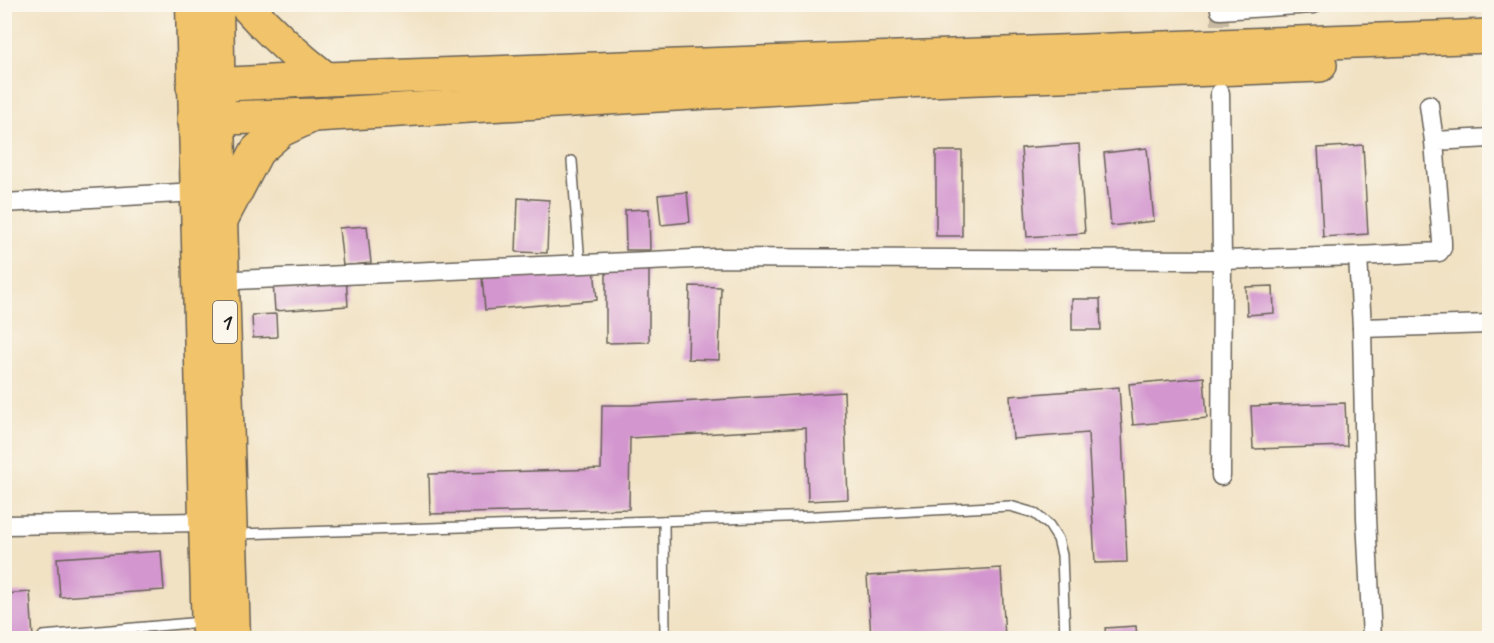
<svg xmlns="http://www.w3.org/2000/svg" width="1494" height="643" viewBox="0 0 1494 643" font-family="Caveat,sans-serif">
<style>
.building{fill:#d396cf}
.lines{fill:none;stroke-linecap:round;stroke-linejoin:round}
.minor-tunnel{stroke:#c6baa2;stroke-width:18;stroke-dasharray:18 9;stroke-linecap:butt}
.service-casing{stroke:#676157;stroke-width:12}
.minor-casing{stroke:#676157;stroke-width:21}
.trunk-casing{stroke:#676157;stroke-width:33}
.motorway-casing{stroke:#676157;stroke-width:36}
.service{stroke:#fff;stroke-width:9}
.minor{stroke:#fff;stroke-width:18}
.trunk{stroke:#f1c36a;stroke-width:30}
.motorway{stroke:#f1c36a;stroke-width:33}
.labels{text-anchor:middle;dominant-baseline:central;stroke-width:6;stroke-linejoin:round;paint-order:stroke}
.shield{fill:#fbf7ec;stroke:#5f5e5a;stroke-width:1.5}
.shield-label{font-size:24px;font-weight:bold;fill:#1c1c1c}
</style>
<rect width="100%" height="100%" fill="#fbf7ec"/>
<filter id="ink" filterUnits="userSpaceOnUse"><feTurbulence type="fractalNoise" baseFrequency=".0167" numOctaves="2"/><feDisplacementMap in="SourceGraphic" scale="12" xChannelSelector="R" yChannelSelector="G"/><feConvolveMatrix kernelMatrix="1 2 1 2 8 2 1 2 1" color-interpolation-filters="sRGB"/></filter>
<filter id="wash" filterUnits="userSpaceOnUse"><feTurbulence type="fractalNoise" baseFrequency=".008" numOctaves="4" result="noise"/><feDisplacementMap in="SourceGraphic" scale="24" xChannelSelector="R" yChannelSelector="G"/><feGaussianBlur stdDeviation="1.35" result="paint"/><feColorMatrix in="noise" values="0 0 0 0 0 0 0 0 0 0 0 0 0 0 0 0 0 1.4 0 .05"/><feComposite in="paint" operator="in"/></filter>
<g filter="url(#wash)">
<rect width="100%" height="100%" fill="#f1e2c4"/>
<g id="blocks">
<!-- building -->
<g class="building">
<path d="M329,4h27v4l-27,-2z"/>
<path d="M1079,144l6,89 -58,4 -6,-89z"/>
<path d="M1363,145l5,89 -45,3 -5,-89z"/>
<path d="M1147,148l7,73 -43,5 -7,-73z"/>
<rect x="936" y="151" width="26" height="85"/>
<path d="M687,192l3,30 -29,3 -3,-30z"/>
<path d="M518,198l31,2 -2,53 -31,-1z"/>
<path d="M649,209l1,41h-24l-1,-40z"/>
<path d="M367,226l4,37 -28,3 -4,-38z"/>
<path d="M649,265v77l-43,1v-77z"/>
<path d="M594,267l3,33 -112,10 -3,-33z"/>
<path d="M346,277l2,29 -73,5 -2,-29z"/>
<path d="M690,286l31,1 -2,73 -31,-1z"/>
<path d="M1273,286l1,27 -27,2 -1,-28z"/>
<path d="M1072,299h28l1,31h-29z"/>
<path d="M276,314l1,23 -24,1 -1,-23z"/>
<path d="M1204,377l3,41 -74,7 -4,-41z"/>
<path d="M1119,387l3,44 5,131 -32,1 -7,-130 -75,6 -3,-43z"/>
<path d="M844,392l4,107 -40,2 -2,-73 -176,10 -1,71 -199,5 -1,-40 172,-5 1,-64h29z"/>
<path d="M1345,403l2,43 -94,3 -2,-43z"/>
<path d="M161,551l3,39 -104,7 -3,-39z"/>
<path d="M1001,568l4,70h-134l-4,-62z"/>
<path d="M30,592l3,46h-29v-44z"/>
<path d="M1136,626l1,12h-31l-1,-10z"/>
</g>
</g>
</g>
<g filter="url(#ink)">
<use href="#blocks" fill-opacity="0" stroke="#676157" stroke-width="1.5"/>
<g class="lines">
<!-- minor-tunnel -->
<path class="minor-tunnel" d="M1220,52v-35"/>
<defs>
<g id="service">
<path d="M572,161l8,103"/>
<path d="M664,521l1,117"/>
<path d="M237,534l581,-18 192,-10 24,7 15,12 9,14 4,16 3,83"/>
<path d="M43,636l159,-14"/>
</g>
<g id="minor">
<path d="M1220,10l93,-6"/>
<path d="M1220,93l2,167 -1,216"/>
<path d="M1429,105l5,36"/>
<path d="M4,203l192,-11"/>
<path d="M1358,256l4,72 4,190 6,120"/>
<path d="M215,281l500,-23 507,2 136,-4 81,-4 3,-4v-6l-8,-101 56,-3"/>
<path d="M1362,328l128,-4"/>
<path d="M4,525l199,-3"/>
</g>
<g id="trunk">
<path d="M191,4l16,634"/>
<path d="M218,4l4,214 13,420"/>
</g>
<g id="motorway">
<path d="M245,4c26,29 51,52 81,75"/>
<path d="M193,86l133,-7 1164,-43"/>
<path d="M194,119l120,-4 587,-34 419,-16"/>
<path d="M222,218l35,-67 24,-21 28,-13"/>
</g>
</defs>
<!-- service casing -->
<use href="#service" class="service-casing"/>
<!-- minor casing -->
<use href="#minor" class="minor-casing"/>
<!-- trunk casing -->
<use href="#trunk" class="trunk-casing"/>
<!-- motorway casing -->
<use href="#motorway" class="motorway-casing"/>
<!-- service -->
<use href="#service" class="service"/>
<!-- minor -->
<use href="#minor" class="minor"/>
<!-- trunk -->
<use href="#trunk" class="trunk"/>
<!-- motorway -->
<use href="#motorway" class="motorway"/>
</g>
</g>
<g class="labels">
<!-- shield labels -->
<rect class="shield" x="213" y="301" width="24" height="42" rx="4.5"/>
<g class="shield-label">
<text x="225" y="322">1</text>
</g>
</g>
<!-- margin -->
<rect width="1494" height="643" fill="none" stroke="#fbf7ec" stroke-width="24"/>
</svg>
